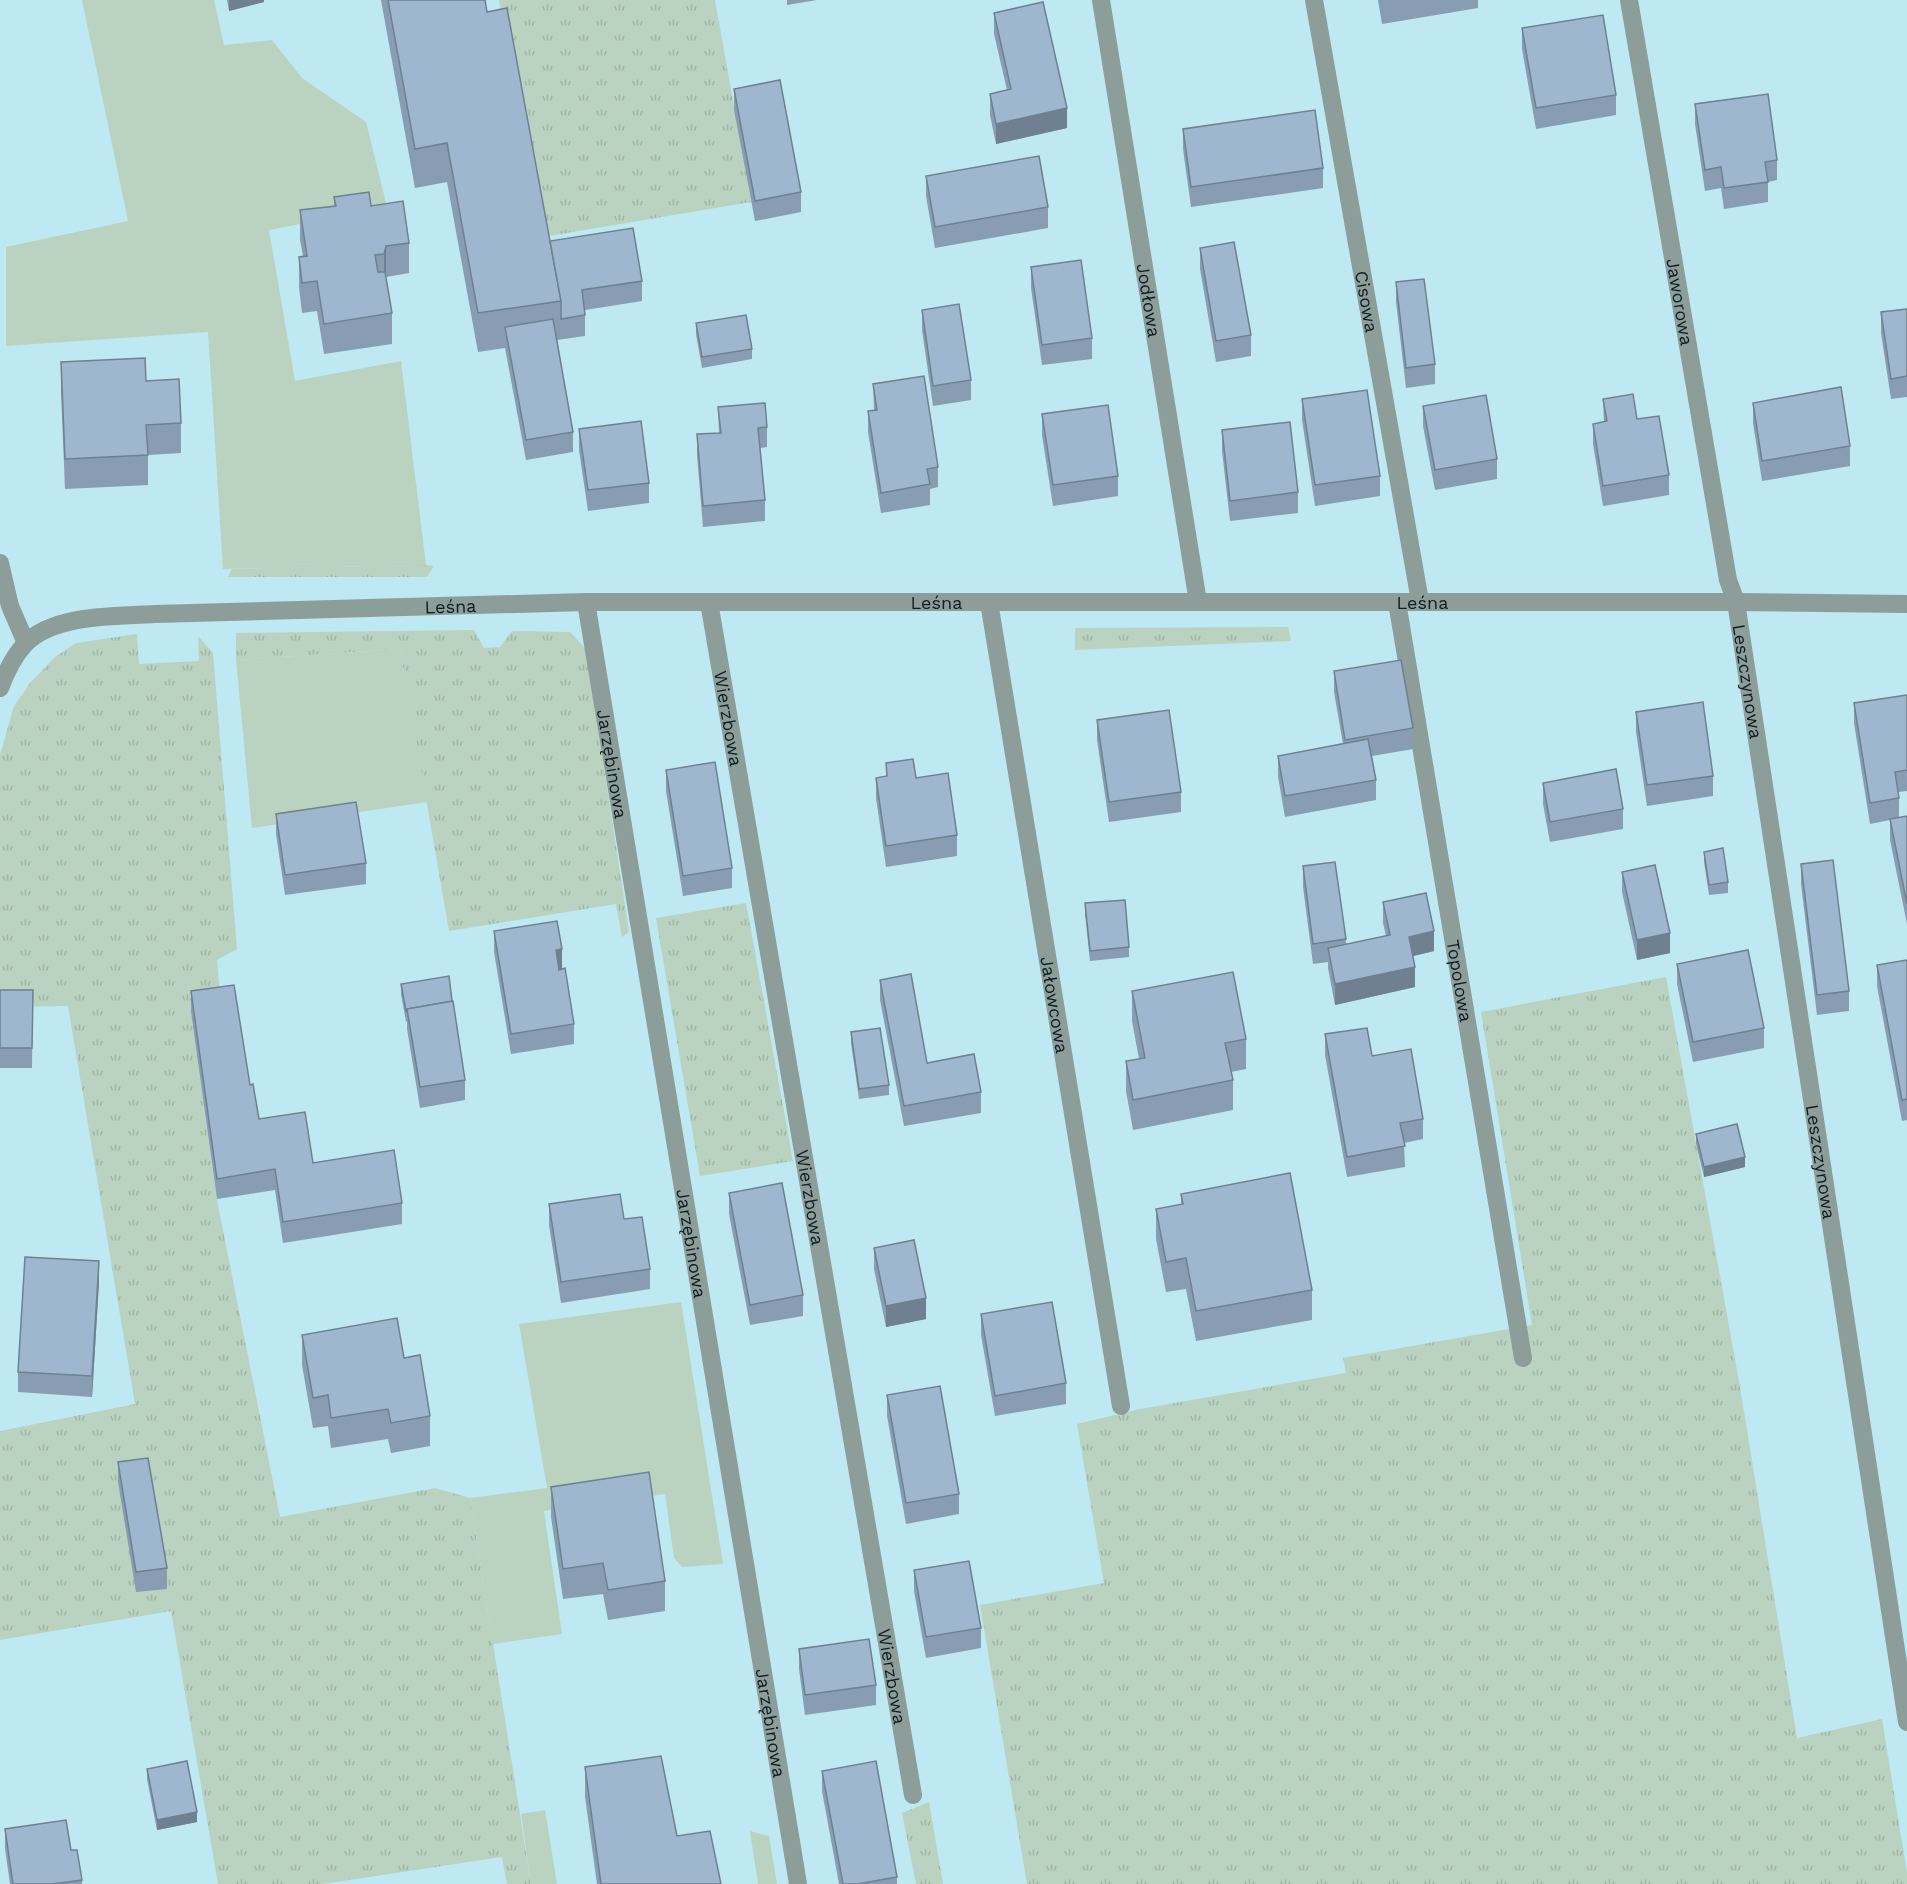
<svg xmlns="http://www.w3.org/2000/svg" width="1907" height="1884" viewBox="0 0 1907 1884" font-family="'Work Sans',sans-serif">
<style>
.grass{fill:url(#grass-tufts)}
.garden{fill:#bad3c0}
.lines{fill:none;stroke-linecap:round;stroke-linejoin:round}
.minor{stroke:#8c9d9a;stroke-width:18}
.wall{fill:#889db1}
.shaded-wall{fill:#6f8090}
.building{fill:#9eb7ce;stroke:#6f8090;stroke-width:1.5}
.labels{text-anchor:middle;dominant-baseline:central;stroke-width:5;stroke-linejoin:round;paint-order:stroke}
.street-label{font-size:18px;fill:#0d1d21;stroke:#bee8f2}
</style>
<defs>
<pattern id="grass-tufts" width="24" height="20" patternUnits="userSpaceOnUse" patternTransform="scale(1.5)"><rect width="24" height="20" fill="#bad3c0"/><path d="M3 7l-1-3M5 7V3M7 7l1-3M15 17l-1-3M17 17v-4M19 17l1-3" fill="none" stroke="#9fb5a5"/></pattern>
</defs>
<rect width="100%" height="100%" fill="#bee8f2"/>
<!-- grass -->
<g class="grass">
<path d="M499,0h216l36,202 -208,35z"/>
<path d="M426,565l8,1 -7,11h-199l4,-8z"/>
<path d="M1288,627l3,14 -216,9v-22z"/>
<path d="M474,630l10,18 16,-1 12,-16 58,1 16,17 43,283 -7,5 -6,-33 -167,27 -49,-282 -164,11v-27z"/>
<path d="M137,634l2,30 60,-3 -1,-25 15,17 24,296 -20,11 4,48 -30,4 26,188 63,317 155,-29 35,10 61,386h-24l-5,-27 -179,27h-105l-47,-273 -171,29v-209l135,-27 -67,-398 -68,1v-252l14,-49 16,-23 25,-26 21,-14z"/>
<path d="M746,903l47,258 -93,15 -44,-258z"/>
<path d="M1666,977l74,410 57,351 85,-19 25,154v11h-880l-47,-279 124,-22 -27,-159 63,-15 206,-36 -3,-15 189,-33 -51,-313z"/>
<path d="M929,1802l14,82h-27l-14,-71z"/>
</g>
<!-- garden -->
<g class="garden">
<path d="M82,0h132l10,45 48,-5 30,38 64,44 21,85 -118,23 26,151 106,-20 25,204 -203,4 -15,-237 -202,14v-99l122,-26z"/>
<path d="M400,649l27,153 -175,26 -16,-168z"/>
<path d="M681,1302l42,262 -41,3 -8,-9 -9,-64 -121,17 18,123 -69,10 -23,-146 77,-10 -28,-164z"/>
<path d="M545,1810l12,74h-26l-10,-70z"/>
<path d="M750,1831l19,5 8,48h-19z"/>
</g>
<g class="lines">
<!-- minor -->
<g class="minor">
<path id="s1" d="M1101,0l97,602"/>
<path id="s2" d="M1314,0l106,601"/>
<path id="s3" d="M1629,0l99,580 8,22 171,1120"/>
<path d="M0,563l10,43 16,37"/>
<path id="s4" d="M586,602l212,1282"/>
<path id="s5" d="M709,602l204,1193"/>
<path id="s6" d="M989,602l132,804"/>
<path id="s7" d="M1397,602l126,756"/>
<path id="s8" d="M0,688c6,-16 13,-31 25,-44 28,-30 92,-28 130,-30l431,-12h1150l171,2"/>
</g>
</g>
<!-- wall -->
<g class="wall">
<path d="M227,0h37v2l-35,9z"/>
<path d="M381,0h104l2,12 63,229 92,40v20l-57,9v26l-28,4 16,92v20l-47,8 -21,-112 -27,4 -31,-170 -32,6z"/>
<path d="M787,0h30l-30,5z"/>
<path d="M1378,0h100v8l-96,16z"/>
<path d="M994,13l73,115 -71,16 -6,-29v-21l17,-4 -13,-56z"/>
<path d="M1522,28l94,67v20l-80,14 -14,-80z"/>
<path d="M734,89l67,103v20l-46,9 -21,-111z"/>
<path d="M1695,104l82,56v20l-9,2v20l-44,7 -3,-21 -16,3 -10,-67z"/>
<path d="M1183,129l140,39v20l-132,19 -8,-58z"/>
<path d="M926,176l122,31v21l-113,20 -9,-52z"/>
<path d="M334,197l37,9 38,37v30l-23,4 6,36v31l-68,10 -7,-43 -15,2 -3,-26v-30l4,-1 -3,-16v-30l34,-3z"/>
<path d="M1200,248l51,87v21l-35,6 -16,-93z"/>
<path d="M1031,267l61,71v21l-50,6 -11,-77z"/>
<path d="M1396,282l39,82v20l-29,4 -10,-86z"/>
<path d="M1907,309v88l-16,2 -10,-66v-21z"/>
<path d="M922,310l49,70v20l-38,6 -11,-76z"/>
<path d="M696,323l56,26v10l-50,9 -6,-34z"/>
<path d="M61,362l85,19 35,42v30l-33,2v30l-83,4 -4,-97z"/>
<path d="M873,384l65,83v20l-8,2v16l-49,8 -13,-81v-21l6,-1z"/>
<path d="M1302,399l78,77v20l-65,10 -13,-86z"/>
<path d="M1603,399l34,20 32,56v20l-66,11 -10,-62v-20l11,-2z"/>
<path d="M1753,403l97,43v20l-88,15 -9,-58z"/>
<path d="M1423,406l74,53v20l-62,11 -12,-64z"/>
<path d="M718,407l49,20v20l-7,1 5,52v21l-62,6 -6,-72v-21l22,-1z"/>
<path d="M1042,414l76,62v20l-65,10 -11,-71z"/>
<path d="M579,429l70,54v20l-61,8 -9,-61z"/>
<path d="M1222,430l76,62v21l-68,8 -8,-70z"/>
<path d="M1334,671l79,57v21l-41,7 4,24v20l-91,17 -7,-40v-21l65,-12 -9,-52z"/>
<path d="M1907,695v96l-9,1 1,6v20l8,-2v108l-17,-84v-20l-20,4 -16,-101v-20z"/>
<path d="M1636,712l77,64v20l-66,10 -11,-74z"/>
<path d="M1097,720l84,72v20l-72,10 -12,-82z"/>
<path d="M886,763l30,15 41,57v21l-71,11 -10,-69v-20l10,-2z"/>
<path d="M666,770l66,98v20l-49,8 -17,-105z"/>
<path d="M1543,783l80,26v20l-73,13 -7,-38z"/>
<path d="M276,814l90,49v21l-81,11 -9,-61z"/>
<path d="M1704,852l24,30v11l-19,2 -5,-33z"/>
<path d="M1801,864l48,127v20l-32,4 -16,-131z"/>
<path d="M1303,866l43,73v5l40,-8 -3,-13v-21l51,49 -21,5 2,31 -80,18 -7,-37v-6l-15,2 -10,-77z"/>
<path d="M1622,872l48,81 -33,7 -15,-68z"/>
<path d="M1085,903l44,44v10l-39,4 -5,-47z"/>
<path d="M494,931l68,38 12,55v20l-63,10 -17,-102z"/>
<path d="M1907,960v160l-5,1 -25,-135v-21z"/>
<path d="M1677,964l87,64v20l-71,14 -16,-78z"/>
<path d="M880,980l47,83 54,29v21l-77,13 -24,-126z"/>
<path d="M401,984l64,96v20l-45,8 -13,-79v-8l-1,1 -5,-28z"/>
<path d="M0,990h33l-1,78h-32z"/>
<path d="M191,991l59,94 9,34 54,44 89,40v21l-119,19 -8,-53 -58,9 -26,-187z"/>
<path d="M1132,991l114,48v30l-15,3 2,8v30l-100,20 -7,-39v-30l13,-2 -7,-38z"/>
<path d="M851,1032l38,53v10l-30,4 -8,-56z"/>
<path d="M1325,1034l47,22 51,63v20l-19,4 1,24 -58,10 -22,-122z"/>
<path d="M1696,1134l49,33 -41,10 -8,-33z"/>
<path d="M729,1193l74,102v21l-53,9 -21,-111z"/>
<path d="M1181,1194l131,96v30l-116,21 -10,-52 -20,3 -10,-53v-30l25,-4z"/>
<path d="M549,1204l75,15 26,50v20l-89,14 -12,-78z"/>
<path d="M874,1248l52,71 -40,8 -12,-58z"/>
<path d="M99,1282l-7,115 -74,-5v-20z"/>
<path d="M981,1314l85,69v21l-71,12 -14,-81z"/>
<path d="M302,1335l102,23 26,58v30l-39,7 -3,-14 -57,9 -3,-22 -15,2 -11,-63z"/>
<path d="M887,1395l72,99v20l-53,10 -19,-108z"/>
<path d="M118,1462l49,106v21l-31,3 -18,-110z"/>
<path d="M551,1487l114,94v30l-57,9 -5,-26 -40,5 -12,-82z"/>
<path d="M914,1570l67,58v20l-55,10 -12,-67z"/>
<path d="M799,1649l77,36v20l-71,10 -6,-46z"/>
<path d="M585,1767l92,69 44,48h-124l-12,-87z"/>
<path d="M147,1769l50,53 -40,8 -10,-51z"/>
<path d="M822,1771l75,106v7h-58l-17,-93z"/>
<path d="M5,1829l66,21 11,30v4h-72l-5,-35z"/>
</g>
<!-- shaded-wall -->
<g class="shaded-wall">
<path d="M229,0h35v2l-35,9z"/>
<path d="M1067,108v20l-71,16v-20z"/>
<path d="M386,246v31l-2,7v-30z"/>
<path d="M1434,931v20l-25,6v-20z"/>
<path d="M1670,933v20l-33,7v-20z"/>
<path d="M562,949v20l-6,2v-21z"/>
<path d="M1415,967v20l-80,18v-21z"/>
<path d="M1745,1157v10l-41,10v-10z"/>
<path d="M99,1261v21l-7,115v-21z"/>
<path d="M926,1298v21l-40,8v-21z"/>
<path d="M197,1812v10l-40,8v-10z"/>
</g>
<!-- building -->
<g class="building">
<path d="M388,0h97l2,12 20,-4 54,293 -83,12 -31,-170 -32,6z"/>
<path d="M1043,2l24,106 -71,16 -6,-30 21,-5 -17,-76z"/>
<path d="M1603,15l13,80 -80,13 -14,-80z"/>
<path d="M780,80l21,112 -46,9 -21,-112z"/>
<path d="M1768,94l9,66 -12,2 3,20 -44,6 -3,-21 -16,3 -10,-66z"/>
<path d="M1315,110l8,58 -132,19 -8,-58z"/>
<path d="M1039,156l9,51 -113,20 -9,-51z"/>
<path d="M369,192l2,14 32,-5 6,42 -23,3 -2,8 -9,1 3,17h7l7,41 -68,11 -7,-43 -15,2 -3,-26 8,-1 -7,-46 36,-4 -2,-9z"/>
<path d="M633,228l9,53 -60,9 3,25 -24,4v-18l-11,-60z"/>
<path d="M1234,242l17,93 -35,6 -16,-93z"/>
<path d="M1081,260l11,78 -50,7 -11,-78z"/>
<path d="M1424,279l11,85 -29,4 -10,-86z"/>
<path d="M959,304l12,76 -38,6 -11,-76z"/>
<path d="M1907,309v67l-16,3 -10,-67z"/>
<path d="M746,315l6,34 -50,8 -6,-34z"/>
<path d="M553,319l20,113 -47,8 -21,-113z"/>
<path d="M145,358l1,23 33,-2 2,44 -35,2 2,30 -83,4 -4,-97z"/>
<path d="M924,376l14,91 -11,2 3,15 -49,9 -13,-82 9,-1 -4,-26z"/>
<path d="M1841,387l9,59 -88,15 -9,-58z"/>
<path d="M1367,390l13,86 -65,9 -13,-86z"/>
<path d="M1633,394l4,25 22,-3 10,59 -66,11 -10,-62 14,-3 -4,-22z"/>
<path d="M1486,395l11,64 -62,11 -12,-64z"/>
<path d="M765,403l2,24 -9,1 7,72 -62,6 -6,-72 24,-1 -3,-26z"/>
<path d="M1108,405l10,71 -65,9 -11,-71z"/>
<path d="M641,421l8,62 -61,7 -9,-61z"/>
<path d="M1290,422l8,70 -68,9 -8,-71z"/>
<path d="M1401,660l12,68 -68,12 -11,-69z"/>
<path d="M1907,695v75l-12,2 4,26 -29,5 -16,-100z"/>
<path d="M1703,702l10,74 -66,9 -11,-73z"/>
<path d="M1169,710l12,82 -72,10 -12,-82z"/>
<path d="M1368,739l8,41 -91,16 -7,-40z"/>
<path d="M913,759l3,19 32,-5 9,62 -71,11 -10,-68 11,-2 -1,-13z"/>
<path d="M715,762l17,106 -49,8 -17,-106z"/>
<path d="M1616,769l7,40 -73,13 -7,-39z"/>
<path d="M356,802l10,61 -81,12 -9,-61z"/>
<path d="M1907,816v88l-17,-85z"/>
<path d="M1723,848l5,34 -19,3 -5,-33z"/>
<path d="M1833,860l16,131 -32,4 -16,-131z"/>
<path d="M1335,862l11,77 -33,5 -10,-78z"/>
<path d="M1655,865l15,68 -33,7 -15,-68z"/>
<path d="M1426,893l8,38 -25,6 6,30 -80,17 -7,-36 62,-13 -7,-33z"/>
<path d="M1125,900l4,47 -39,4 -5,-48z"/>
<path d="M557,921l5,28 -6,1 3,20 6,-2 9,56 -63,10 -17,-103z"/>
<path d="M1748,950l16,78 -71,14 -16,-78z"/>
<path d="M1907,960v139l-5,1 -25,-135z"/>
<path d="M1233,972l13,67 -21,4 8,37 -100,20 -7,-39 19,-3 -13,-67z"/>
<path d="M911,974l16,89 47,-9 7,38 -77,14 -24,-126z"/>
<path d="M449,976l3,25 -45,8 1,2h-2l-5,-27z"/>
<path d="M234,985l16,100 3,-1 6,35 46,-7 8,51 81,-13 8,53 -119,19 -8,-53 -58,10 -26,-188z"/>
<path d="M0,990h33l-1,58h-32z"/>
<path d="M453,1001l12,79 -45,7 -13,-78z"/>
<path d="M880,1028l9,57 -30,4 -8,-57z"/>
<path d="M1367,1028l5,28 39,-7 12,70 -23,4 5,23 -58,11 -22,-123z"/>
<path d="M1737,1124l8,33 -41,10 -8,-33z"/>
<path d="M1290,1173l22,117 -116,21 -10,-53 -20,4 -10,-53 27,-5 -2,-10z"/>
<path d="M782,1183l21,112 -53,10 -21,-112z"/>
<path d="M620,1194l4,25 18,-2 8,52 -89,13 -12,-78z"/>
<path d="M914,1240l12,58 -40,8 -12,-58z"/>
<path d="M25,1257l74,4 -7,115 -74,-4z"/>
<path d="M1052,1302l14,81 -71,13 -14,-82z"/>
<path d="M397,1318l7,40 16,-3 10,61 -39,7 -3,-14 -57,9 -3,-23 -15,3 -11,-63z"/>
<path d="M940,1386l19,108 -53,9 -19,-108z"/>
<path d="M148,1458l19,110 -31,4 -18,-110z"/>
<path d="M649,1472l16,109 -57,9 -5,-27 -40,6 -12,-82z"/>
<path d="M969,1561l12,67 -55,9 -12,-67z"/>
<path d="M869,1639l7,46 -71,10 -6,-46z"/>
<path d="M661,1756l16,80 33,-5 11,53h-120l-16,-117z"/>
<path d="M187,1761l10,51 -40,8 -10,-51z"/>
<path d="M876,1761l21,116 -40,7h-14l-21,-113z"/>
<path d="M66,1820l5,30h6l5,30 -30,4h-39l-8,-55z"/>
</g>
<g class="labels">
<!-- street labels -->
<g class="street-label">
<text stroke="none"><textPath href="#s1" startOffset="304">Jodłowa</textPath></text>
<text stroke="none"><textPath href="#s2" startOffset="306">Cisowa</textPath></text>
<text stroke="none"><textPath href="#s3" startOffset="306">Jaworowa</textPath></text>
<text stroke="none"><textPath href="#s8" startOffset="969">Leśna</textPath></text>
<text stroke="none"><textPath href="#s8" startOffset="1455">Leśna</textPath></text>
<text stroke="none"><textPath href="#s8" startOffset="483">Leśna</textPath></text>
<text stroke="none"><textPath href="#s3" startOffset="692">Leszczynowa</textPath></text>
<text stroke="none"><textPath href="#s5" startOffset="118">Wierzbowa</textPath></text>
<text stroke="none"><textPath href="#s4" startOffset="164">Jarzębinowa</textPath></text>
<text stroke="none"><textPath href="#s7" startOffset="384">Topolowa</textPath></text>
<text stroke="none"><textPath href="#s6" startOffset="408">Jałowcowa</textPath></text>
<text stroke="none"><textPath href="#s3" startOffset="1178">Leszczynowa</textPath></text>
<text stroke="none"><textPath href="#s5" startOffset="604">Wierzbowa</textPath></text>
<text stroke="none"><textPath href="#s4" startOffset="650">Jarzębinowa</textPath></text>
<text stroke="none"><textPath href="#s5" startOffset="1090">Wierzbowa</textPath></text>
<text stroke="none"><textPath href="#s4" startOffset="1136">Jarzębinowa</textPath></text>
</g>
</g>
</svg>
